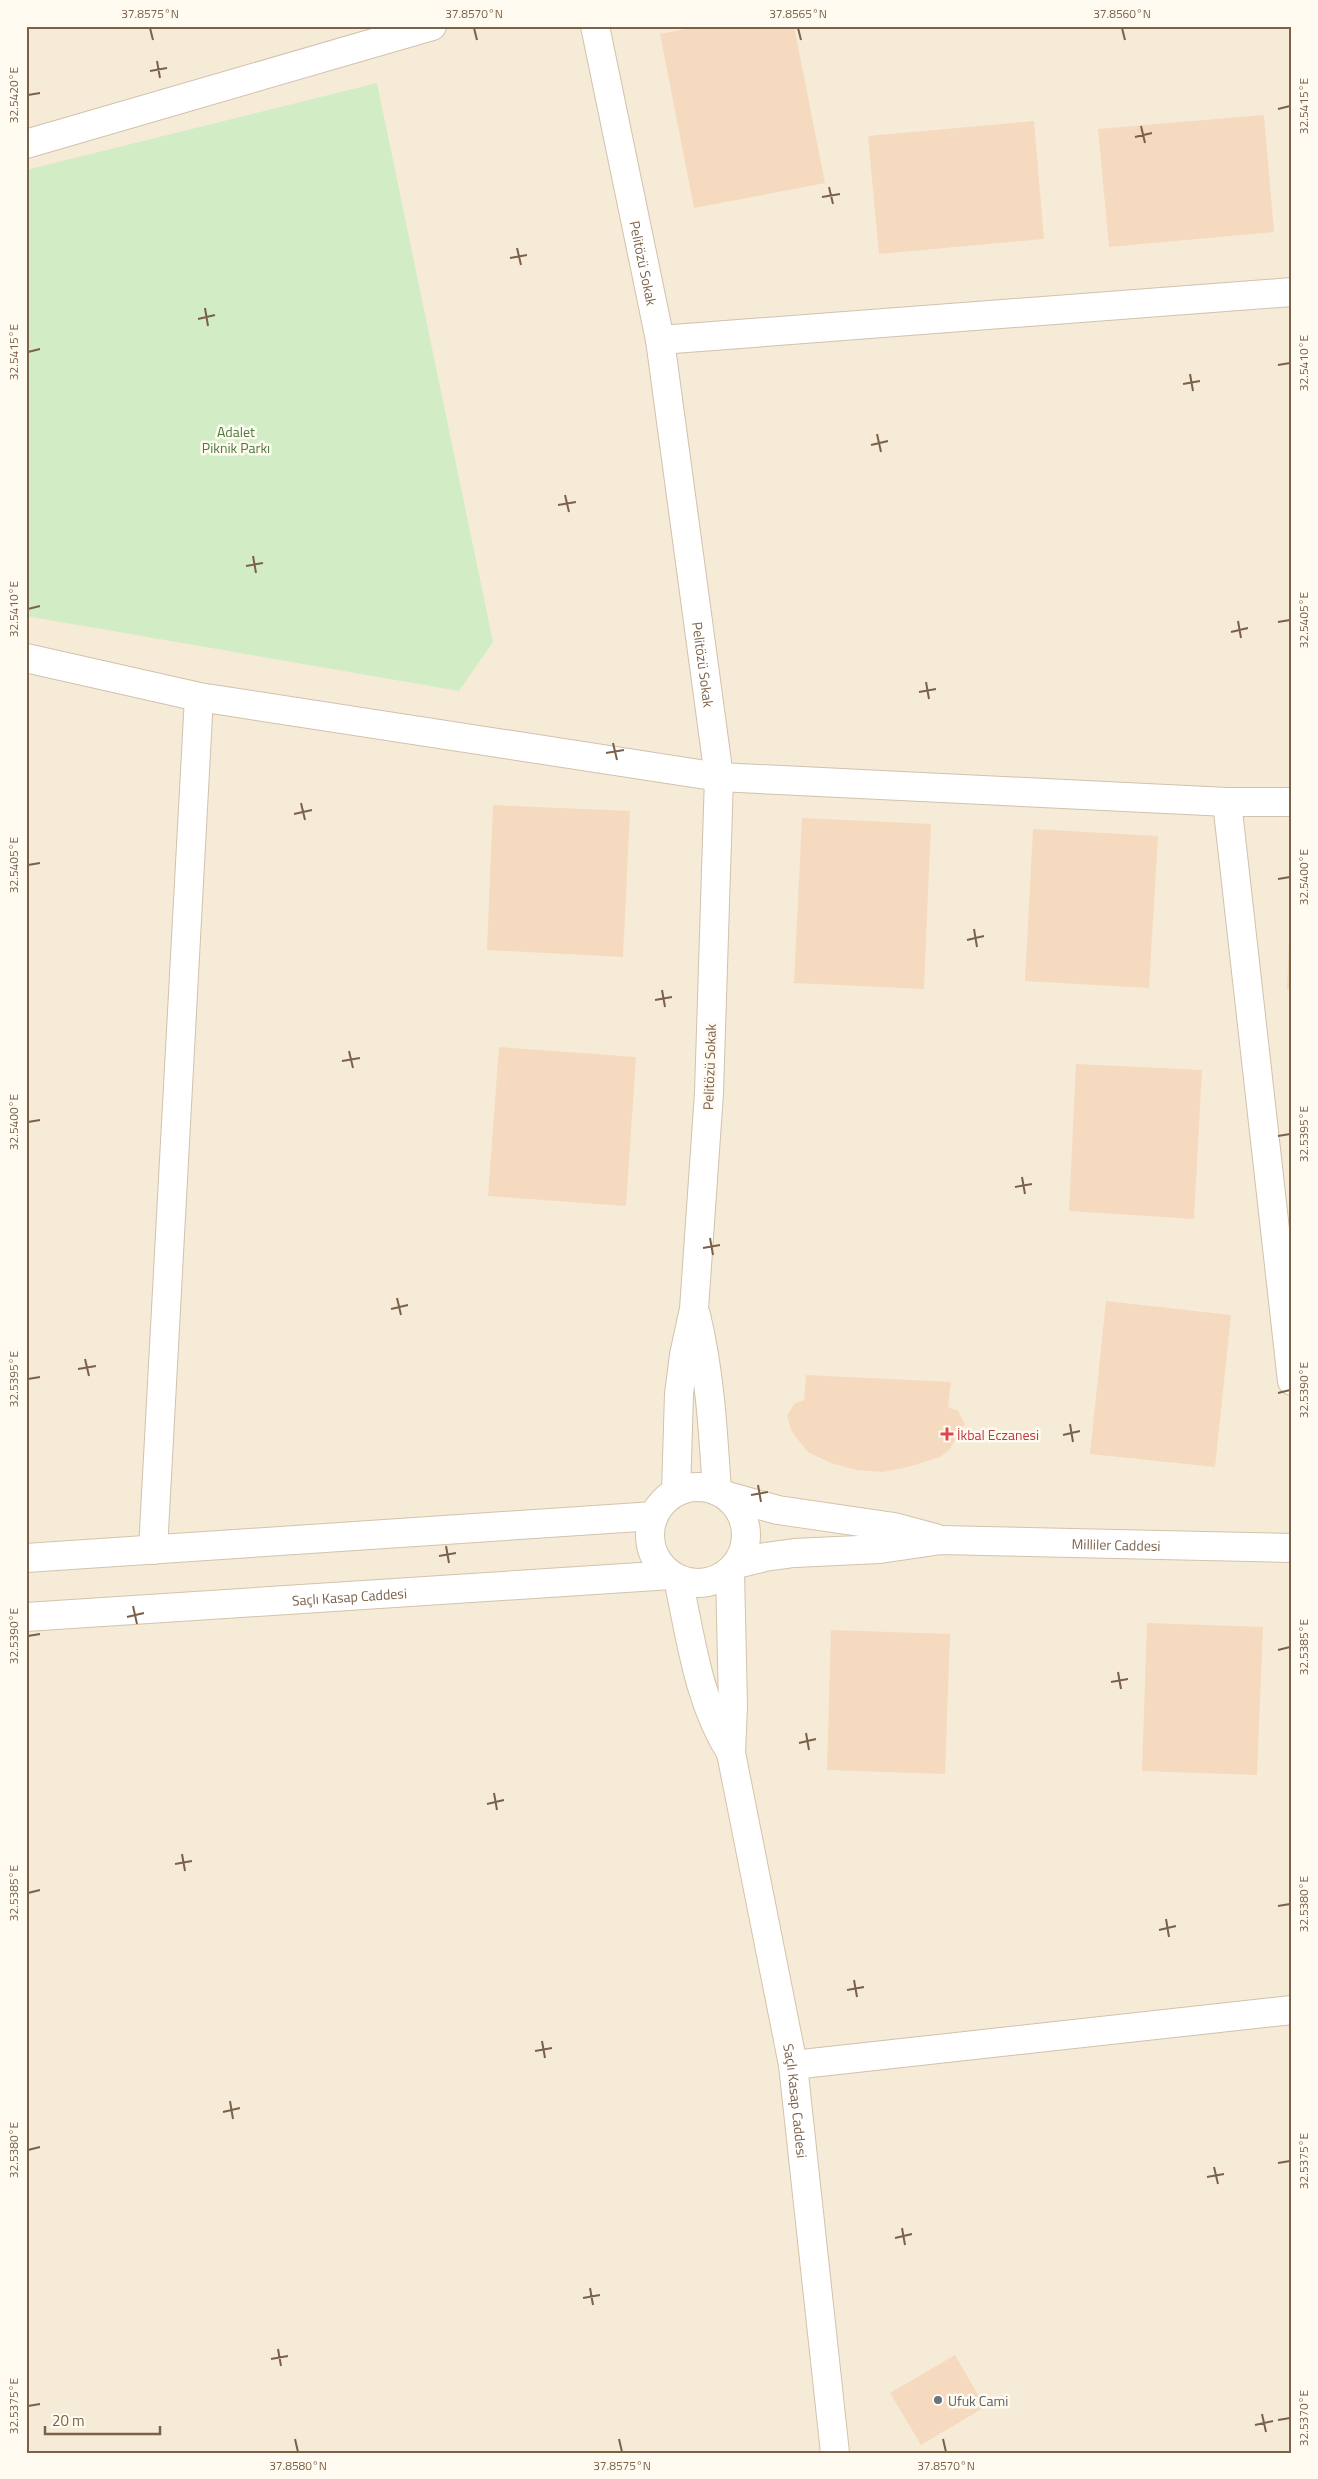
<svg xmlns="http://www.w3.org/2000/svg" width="1318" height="2479" viewBox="0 0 1318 2479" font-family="'Titillium Web',sans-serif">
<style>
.residential{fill:#f6ebd7}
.green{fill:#d2edc6}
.building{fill:#f5dabf}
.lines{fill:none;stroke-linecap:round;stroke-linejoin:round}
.street-casing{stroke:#d2c1ad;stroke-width:30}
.secondary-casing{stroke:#d5c2ab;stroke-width:30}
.street{stroke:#fff;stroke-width:28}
.secondary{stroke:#fff;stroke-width:28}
.ticks{fill:none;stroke:#7b614a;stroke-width:2}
.health-dot{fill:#e0444e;stroke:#fffbf1;stroke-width:2}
.worship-dot{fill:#6b7280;stroke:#fffbf1;stroke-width:2}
.labels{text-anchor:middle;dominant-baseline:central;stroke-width:5;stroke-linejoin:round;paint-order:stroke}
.street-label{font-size:14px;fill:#7b614a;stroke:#fffbf1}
.park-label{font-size:14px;fill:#4a7b3e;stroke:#fffbf1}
.health-label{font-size:14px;fill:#be3a42;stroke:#fffbf1;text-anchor:start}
.worship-label{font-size:14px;fill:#5b616d;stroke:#fffbf1;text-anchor:start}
.neatline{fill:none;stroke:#7b614a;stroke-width:2}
.ticks-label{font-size:12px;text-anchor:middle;fill:#7b614a}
</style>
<rect width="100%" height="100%" fill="#fef8ea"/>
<!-- residential -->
<rect class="residential" x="26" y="26" width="1266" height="2427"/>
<!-- green -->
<path class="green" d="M377,83l116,559 -34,49 -433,-75v-446z"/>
<!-- building -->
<g class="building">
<path d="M701,26h93l31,157 -131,25 -34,-174z"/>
<path d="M1264,115l10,117 -165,15 -11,-118z"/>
<path d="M1034,121l10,118 -165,15 -11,-118z"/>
<path d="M493,805l137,6 -7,146 -136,-7z"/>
<path d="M802,818l129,6 -7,165 -130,-6z"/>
<path d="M1033,829l125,7 -9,152 -124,-7z"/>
<path d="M1290,918h2v72l-5,-1z"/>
<path d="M499,1047l137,10 -10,149 -138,-10z"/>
<path d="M1076,1064l126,6 -8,149 -125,-8z"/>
<path d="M1106,1301l125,14 -16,152 -125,-13z"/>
<path d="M806,1375l145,7 -3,25 10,4 7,13 -16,26 -9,7 -32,10 -25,5 -26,-2 -26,-7 -23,-11 -16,-20 -5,-16 7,-12 10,-4z"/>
<path d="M1147,1623l116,4 -6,148 -115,-4z"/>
<path d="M831,1630l119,4 -5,140 -118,-4z"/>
<path d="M955,2355l30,52 -64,38 -31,-52z"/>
</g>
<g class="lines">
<defs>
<g id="street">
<path id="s1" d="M595,26l65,314 59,437 -10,316 -15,216 -10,46 -5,39 -3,98"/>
<path d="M26,144l406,-118"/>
<path d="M660,340l632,-48"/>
<path d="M26,658l173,39 520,80 508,25h65"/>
<path d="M1227,802l65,579"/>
<path d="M696,1315c14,58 17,116 21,176"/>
<path d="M153,1550l46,-853"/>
<path d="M793,2065l499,-55"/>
</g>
<g id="secondary">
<circle cx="698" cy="1535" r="48"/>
<path d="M727,1496l51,14 116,17 41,11"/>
<path d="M26,1558l628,-42"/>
<path id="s2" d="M737,1564l28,-7 29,-4 86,-4 61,-9 351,8"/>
<path id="s3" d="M730,1572l3,134 -2,47 62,312 42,388"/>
<path d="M678,1579c13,60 20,122 53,174"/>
<path id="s4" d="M26,1617l645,-42"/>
</g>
</defs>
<!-- street casing -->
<use href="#street" class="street-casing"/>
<!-- secondary casing -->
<use href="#secondary" class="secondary-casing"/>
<!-- street -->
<use href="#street" class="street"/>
<!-- secondary -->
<use href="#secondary" class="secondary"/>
</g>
<!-- ticks -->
<path class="ticks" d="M150,28l3,12M474,28l3,12M798,28l3,12M1122,28l3,12M157,61l3,17M150,71l17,-3M28,95l12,-2M1278,109l12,-3M1141,126l4,17M1135,137l17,-4M829,187l4,17M822,197l18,-3M517,248l4,17M510,258l17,-3M205,308l3,18M198,319l17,-4M28,352l12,-3M1278,365l12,-2M1190,374l3,17M1183,384l17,-3M877,434l4,18M871,445l17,-4M565,495l4,17M558,505l18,-3M253,556l3,17M246,566l17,-3M28,609l12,-3M1238,621l3,17M1278,622l12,-2M1231,632l17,-4M926,682l3,17M919,692l17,-3M613,743l4,17M606,753l18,-3M301,803l4,17M294,814l18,-4M28,865l12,-2M1278,879l12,-2M974,929l3,18M967,940l17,-4M662,990l3,17M655,1000l17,-3M349,1051l4,17M342,1061l18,-3M28,1122l12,-2M1278,1136l12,-2M1022,1177l3,17M1015,1187l17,-3M710,1238l3,17M703,1248l17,-3M397,1298l4,17M391,1309l17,-4M85,1359l4,17M78,1369l18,-3M28,1379l12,-2M1278,1393l12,-3M1070,1424l3,18M1063,1435l17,-4M758,1485l3,17M751,1495l17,-3M446,1546l3,17M439,1556l17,-3M133,1606l4,18M127,1617l17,-4M28,1636l12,-2M1278,1650l12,-3M1118,1672l3,17M1111,1682l17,-3M806,1733l3,17M799,1743l17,-4M494,1793l3,17M487,1804l17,-4M182,1854l3,17M175,1864l17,-3M28,1893l12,-3M1278,1906l12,-2M1166,1919l3,18M1159,1930l17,-4M854,1980l3,17M847,1990l17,-3M542,2041l3,17M535,2051l17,-3M230,2101l3,18M223,2112l17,-4M28,2150l12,-3M1278,2163l12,-2M1214,2167l4,17M1207,2177l17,-3M902,2228l3,17M895,2238l17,-4M590,2288l3,17M583,2298l17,-3M278,2349l3,17M271,2359l17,-3M28,2406l12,-2M1262,2414l4,18M1278,2420l12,-2M1255,2425l18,-4M295,2439l3,13M619,2439l3,13M943,2439l3,13"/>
<!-- markers -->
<path class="health-dot" d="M944.5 1426.5h5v5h5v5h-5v5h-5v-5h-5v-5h5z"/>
<circle class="worship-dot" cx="938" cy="2400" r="5"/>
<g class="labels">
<!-- street labels -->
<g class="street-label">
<text stroke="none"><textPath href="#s1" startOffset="242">Pelitözü Sokak</textPath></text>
<text stroke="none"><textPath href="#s1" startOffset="648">Pelitözü Sokak</textPath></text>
<text transform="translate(709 1067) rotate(-88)">Pelitözü Sokak</text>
<text stroke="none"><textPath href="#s2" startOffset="381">Milliler Caddesi</textPath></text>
<text stroke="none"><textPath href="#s4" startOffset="324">Saçlı Kasap Caddesi</textPath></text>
<text stroke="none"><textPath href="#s3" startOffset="535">Saçlı Kasap Caddesi</textPath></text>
</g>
<!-- park labels -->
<g class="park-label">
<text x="236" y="431">Adalet<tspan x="236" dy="16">Piknik Parkı</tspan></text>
</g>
<!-- health labels -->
<g class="health-label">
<text x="957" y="1434">İkbal Eczanesi</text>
</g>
<!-- worship labels -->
<g class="worship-label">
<text x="948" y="2400">Ufuk Cami</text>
</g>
</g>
<!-- border -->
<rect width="1318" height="2479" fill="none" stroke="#fffbf1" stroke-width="55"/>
<!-- scale -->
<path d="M45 2426v8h115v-8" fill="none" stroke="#7b614a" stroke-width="2.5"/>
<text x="52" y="2426" font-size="15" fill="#7b614a" stroke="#fffbf1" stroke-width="4" paint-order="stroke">20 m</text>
<rect x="28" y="28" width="1262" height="2424" class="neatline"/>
<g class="ticks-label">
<text x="150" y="18">37.8575°N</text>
<text x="474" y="18">37.8570°N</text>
<text x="798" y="18">37.8565°N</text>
<text x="1122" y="18">37.8560°N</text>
<text transform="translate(14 95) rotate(-90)" y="4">32.5420°E</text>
<text transform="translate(1304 106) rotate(-90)" y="4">32.5415°E</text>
<text transform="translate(14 352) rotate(-90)" y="4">32.5415°E</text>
<text transform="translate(1304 363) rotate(-90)" y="4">32.5410°E</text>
<text transform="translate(14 609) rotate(-90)" y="4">32.5410°E</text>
<text transform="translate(1304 620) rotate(-90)" y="4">32.5405°E</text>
<text transform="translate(14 865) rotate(-90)" y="4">32.5405°E</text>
<text transform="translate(1304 877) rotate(-90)" y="4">32.5400°E</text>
<text transform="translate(14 1122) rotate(-90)" y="4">32.5400°E</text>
<text transform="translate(1304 1134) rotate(-90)" y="4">32.5395°E</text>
<text transform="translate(14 1379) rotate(-90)" y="4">32.5395°E</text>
<text transform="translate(1304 1390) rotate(-90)" y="4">32.5390°E</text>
<text transform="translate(14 1636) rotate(-90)" y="4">32.5390°E</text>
<text transform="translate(1304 1647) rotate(-90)" y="4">32.5385°E</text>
<text transform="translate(14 1893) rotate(-90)" y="4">32.5385°E</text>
<text transform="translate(1304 1904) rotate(-90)" y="4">32.5380°E</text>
<text transform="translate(14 2150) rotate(-90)" y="4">32.5380°E</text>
<text transform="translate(1304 2161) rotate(-90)" y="4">32.5375°E</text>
<text transform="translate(14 2406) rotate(-90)" y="4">32.5375°E</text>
<text transform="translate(1304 2418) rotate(-90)" y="4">32.5370°E</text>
<text x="298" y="2470">37.8580°N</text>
<text x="622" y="2470">37.8575°N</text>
<text x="946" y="2470">37.8570°N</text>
</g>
</svg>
